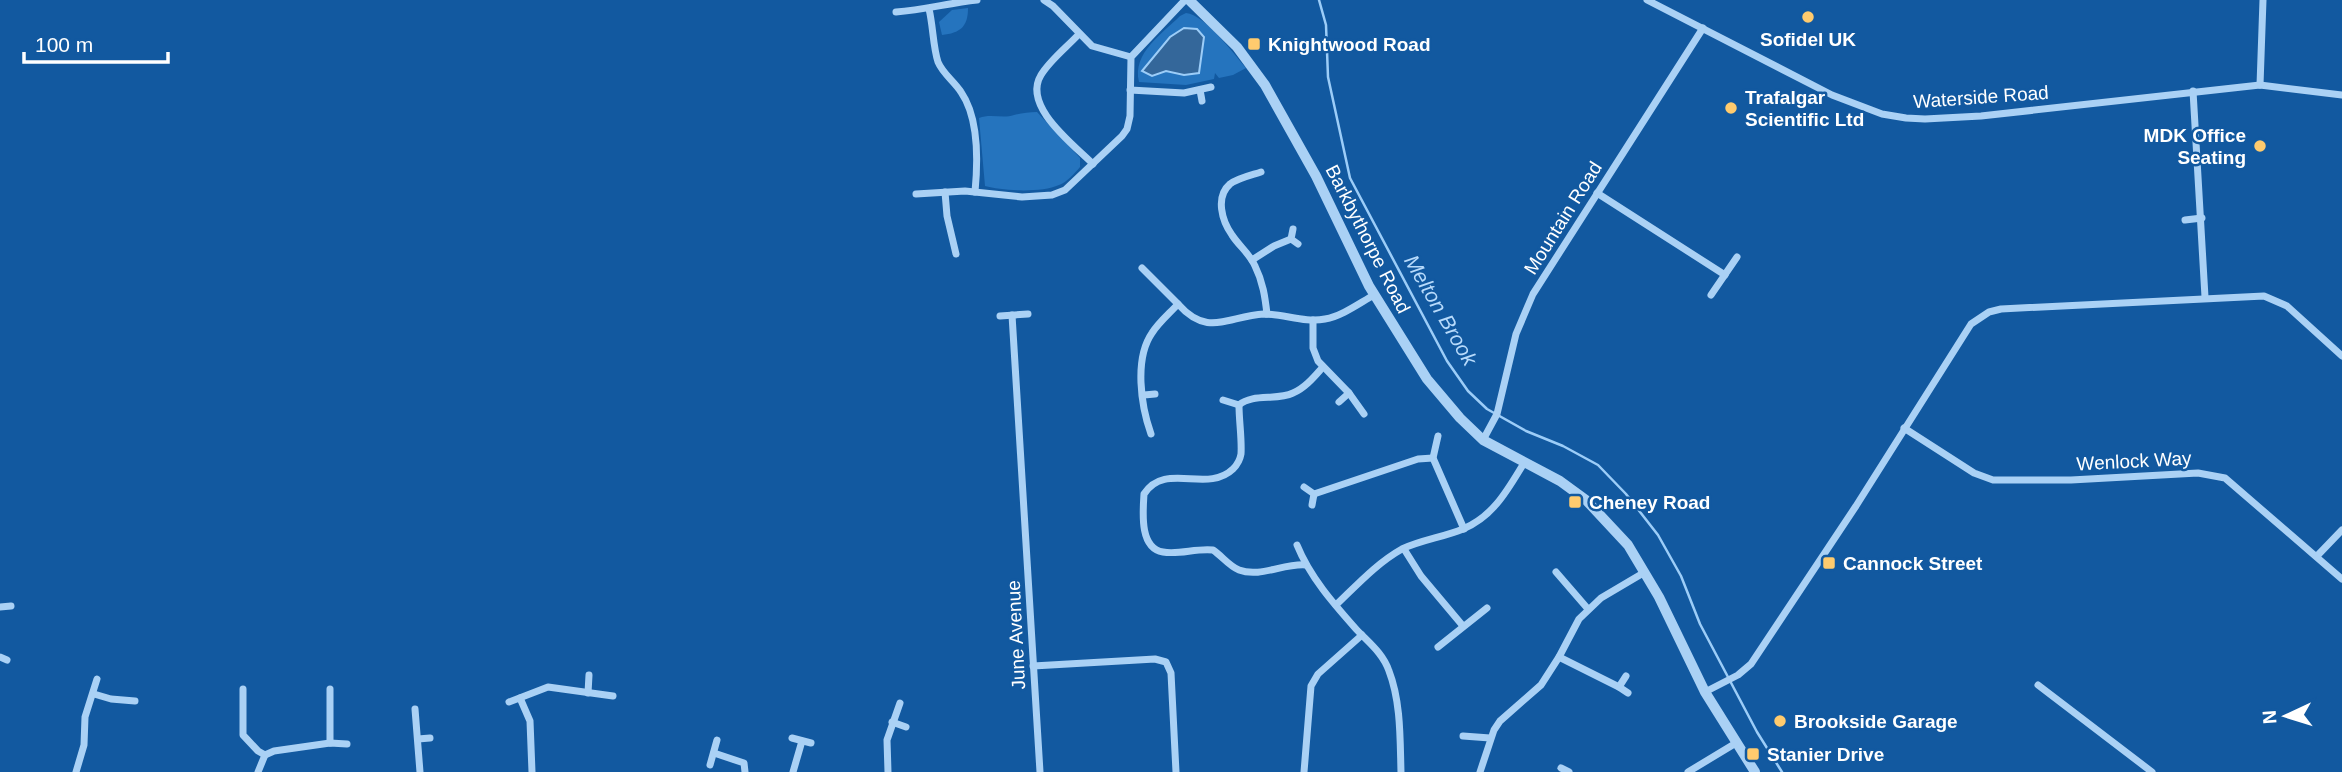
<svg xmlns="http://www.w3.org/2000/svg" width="2342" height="772" viewBox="0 0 2342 772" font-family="Arial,sans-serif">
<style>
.green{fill:#2574be}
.water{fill:#34679a;stroke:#9ccdf8;stroke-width:2}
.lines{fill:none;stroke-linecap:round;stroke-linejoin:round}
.stream{stroke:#9ccdf8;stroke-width:2.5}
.minor{stroke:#aad1f5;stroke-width:7}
.tertiary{stroke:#aad1f5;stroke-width:10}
.poi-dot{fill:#ffcb6e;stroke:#1259a0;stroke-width:2.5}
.labels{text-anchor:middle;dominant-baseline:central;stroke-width:5;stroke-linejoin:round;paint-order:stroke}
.poi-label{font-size:19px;font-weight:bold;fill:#fff;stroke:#1259a0;text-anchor:start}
.street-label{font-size:19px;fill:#fff;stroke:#1259a0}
.water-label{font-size:21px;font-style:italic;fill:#b7dafb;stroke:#1259a0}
</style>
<rect width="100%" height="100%" fill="#1259a0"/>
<!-- green -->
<g class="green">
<path d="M968,8c0,19 -8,25 -26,27l-3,-13 13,-12z"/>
<path d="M1186,13c19,2 47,40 60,55l-13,7 -14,3 -4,-5 -1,6 -28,6 -47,-3c-7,-29 23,-48 41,-66z"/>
<path d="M1037,112l43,46v9c-6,7 -13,15 -21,18 -18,8 -56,6 -74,1l-6,-68c12,-5 23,1 35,-3 8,-2 15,-3 23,-3z"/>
</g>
<!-- water -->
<path class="water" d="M1184,28l13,1 7,8 -5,36 -15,2 -18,-4 -14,5 -10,-5 28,-34z"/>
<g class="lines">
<!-- stream -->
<path class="stream" d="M1319,0l7,25 2,52 22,101 97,183 21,30 19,18 39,22 37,15 35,19 28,29 32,41 23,41 19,48 57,108 25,40"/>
<!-- minor -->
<g class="minor">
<path d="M1044,0l9,6 39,40 39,11"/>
<path d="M1647,0l185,95 50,19 24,4 19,1 56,-3 279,-31 82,10"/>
<path d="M929,9c4,16 4,38 9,53 5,12 16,19 23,30 18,26 17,69 14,100"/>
<path d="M896,12c28,-2 53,-9 81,-12"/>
<path d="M1079,34c-12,13 -29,26 -38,41 -19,31 32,69 52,89"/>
<path d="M2260,85l3,-85"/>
<path d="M1130,90l54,3 27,-6"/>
<path d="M1200,90l2,11"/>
<path d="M2193,91l12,206"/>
<path d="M1261,172c-9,3 -23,6 -31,12 -15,13 -8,37 2,51 7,11 18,19 23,31 8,16 10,31 12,48"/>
<path d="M945,192l2,24 9,38"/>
<path d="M1597,193l128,82"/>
<path d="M916,194l49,-3 57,6 30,-2 13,-5 57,-54 5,-7 3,-13 1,-59 54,-57"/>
<path d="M2185,220l17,-2"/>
<path d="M1293,229l-2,10 7,5"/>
<path d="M1252,260l22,-14 17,-7"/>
<path d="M1142,268l36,36"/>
<path d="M1711,295l26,-38"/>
<path d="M1012,315l28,457"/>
<path d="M1000,316l28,-2"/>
<path d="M1313,320v28l5,13 31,32 15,21"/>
<path d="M1144,395l11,-1"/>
<path d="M1223,400l16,5"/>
<path d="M1339,402l10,-9"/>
<path d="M1904,428l70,45 19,7h78l127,-7 27,5 117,101"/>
<path d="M1151,434c-10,-28 -17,-75 1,-101 7,-11 18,-20 26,-29 30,34 50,12 86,10 20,0 41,9 61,5 17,-3 33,-15 49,-24"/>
<path d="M1438,436l-5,22 31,71"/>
<path d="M1483,440l14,-26 19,-80 17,-40 170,-266"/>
<path d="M1304,487l10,7 -2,11"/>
<path d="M1314,494l104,-35 15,-1"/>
<path d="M1297,545c13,32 36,58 59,84 12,13 27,24 33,42 12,31 11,68 12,101"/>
<path d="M1404,549l17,27 42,50"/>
<path d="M2317,556l25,-26"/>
<path d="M1306,565c-22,-2 -46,13 -67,5 -10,-4 -17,-14 -26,-20 -17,-2 -34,5 -50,2 -24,-4 -20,-41 -19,-58 21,-33 63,0 89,-25 4,-4 7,-9 8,-15 1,-15 -2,-33 -2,-49 14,-12 37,-4 54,-12 12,-5 21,-16 29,-25"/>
<path d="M1556,572l32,37"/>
<path d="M1336,605c21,-20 41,-42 66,-56 19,-9 42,-12 61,-20 31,-13 45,-40 61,-66"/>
<path d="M0,607l11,-1"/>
<path d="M1438,647l49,-39"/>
<path d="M0,657l7,3"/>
<path d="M1559,657l60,30 9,6"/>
<path d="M1033,666l122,-7 11,3 5,11 5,99"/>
<path d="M2038,685l114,87"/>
<path d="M1619,687l7,-11"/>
<path d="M243,689v46l15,16 7,4"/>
<path d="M1705,692l33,-17 13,-11 105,-158 115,-182 18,-12 12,-3 263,-13 23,10 55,50"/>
<path d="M588,693l1,-18"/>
<path d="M94,694l17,5 24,2"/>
<path d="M520,698l10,23 2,51"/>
<path d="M509,702l39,-15 65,9"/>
<path d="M415,709l5,63"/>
<path d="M892,722l14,5"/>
<path d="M1463,736l27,2"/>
<path d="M792,738l19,5"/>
<path d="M418,739l12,-1"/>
<path d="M330,743v-54"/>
<path d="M714,753l30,10 1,9"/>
<path d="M710,765l7,-25"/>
<path d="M1561,768l8,4"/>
<path d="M76,772l8,-27 1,-28 12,-38"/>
<path d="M258,772l7,-17 9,-4 56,-8 17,1"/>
<path d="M793,772l9,-31"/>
<path d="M888,772l-1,-32 13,-37"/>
<path d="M1304,772l7,-86 7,-12 44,-39"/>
<path d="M1480,772l14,-42 6,-9 41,-36 18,-28 20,-38 22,-21 44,-26"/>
<path d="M1688,772l48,-29"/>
</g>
<!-- tertiary -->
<path class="tertiary" d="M1189,0l48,47 28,38 51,91 53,110 58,93 33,39 23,22 77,41 26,19 42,45 31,52 46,95 50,80"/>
</g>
<!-- markers -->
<g class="poi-dot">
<circle cx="1808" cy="17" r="7"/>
<rect x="1247" y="37" width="14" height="14" rx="3.5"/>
<circle cx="1731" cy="108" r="7"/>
<circle cx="2260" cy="146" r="7"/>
<rect x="1568" y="495" width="14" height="14" rx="3.5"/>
<rect x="1822" y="556" width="14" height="14" rx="3.5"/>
<circle cx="1780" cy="721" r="7"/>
<rect x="1746" y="747" width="14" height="14" rx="3.5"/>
</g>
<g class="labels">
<!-- poi labels -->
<g class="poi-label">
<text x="1808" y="39" text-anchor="middle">Sofidel UK</text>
<text x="1268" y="44">Knightwood Road</text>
<text x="1745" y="97">Trafalgar<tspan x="1745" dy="22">Scientific Ltd</tspan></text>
<text x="2246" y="135" text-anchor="end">MDK Office<tspan x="2246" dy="22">Seating</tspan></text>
<text x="1589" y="502">Cheney Road</text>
<text x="1843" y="563">Cannock Street</text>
<text x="1794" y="721">Brookside Garage</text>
<text x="1767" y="754">Stanier Drive</text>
</g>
<!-- street labels -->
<g class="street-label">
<text transform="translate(1981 97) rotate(-4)">Waterside Road</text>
<text transform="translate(1563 218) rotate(-58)">Mountain Road</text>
<text transform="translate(1368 239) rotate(63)">Barkbythorpe Road</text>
<text transform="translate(2134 461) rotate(-3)">Wenlock Way</text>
<text transform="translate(1016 635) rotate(-93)">June Avenue</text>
</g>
<!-- water labels -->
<g class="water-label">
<text transform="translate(1441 310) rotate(60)">Melton Brook</text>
</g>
</g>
<!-- north arrow -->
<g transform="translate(2286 716) rotate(266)" stroke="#1259a0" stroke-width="5" paint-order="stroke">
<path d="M0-5L12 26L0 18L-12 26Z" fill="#ffffff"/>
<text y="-10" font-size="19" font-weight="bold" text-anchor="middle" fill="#ffffff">N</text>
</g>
<!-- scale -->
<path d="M24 52v10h144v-10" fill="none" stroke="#ffffff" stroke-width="3.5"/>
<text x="35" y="52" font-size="21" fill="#ffffff" stroke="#1259a0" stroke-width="5" paint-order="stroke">100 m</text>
</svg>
